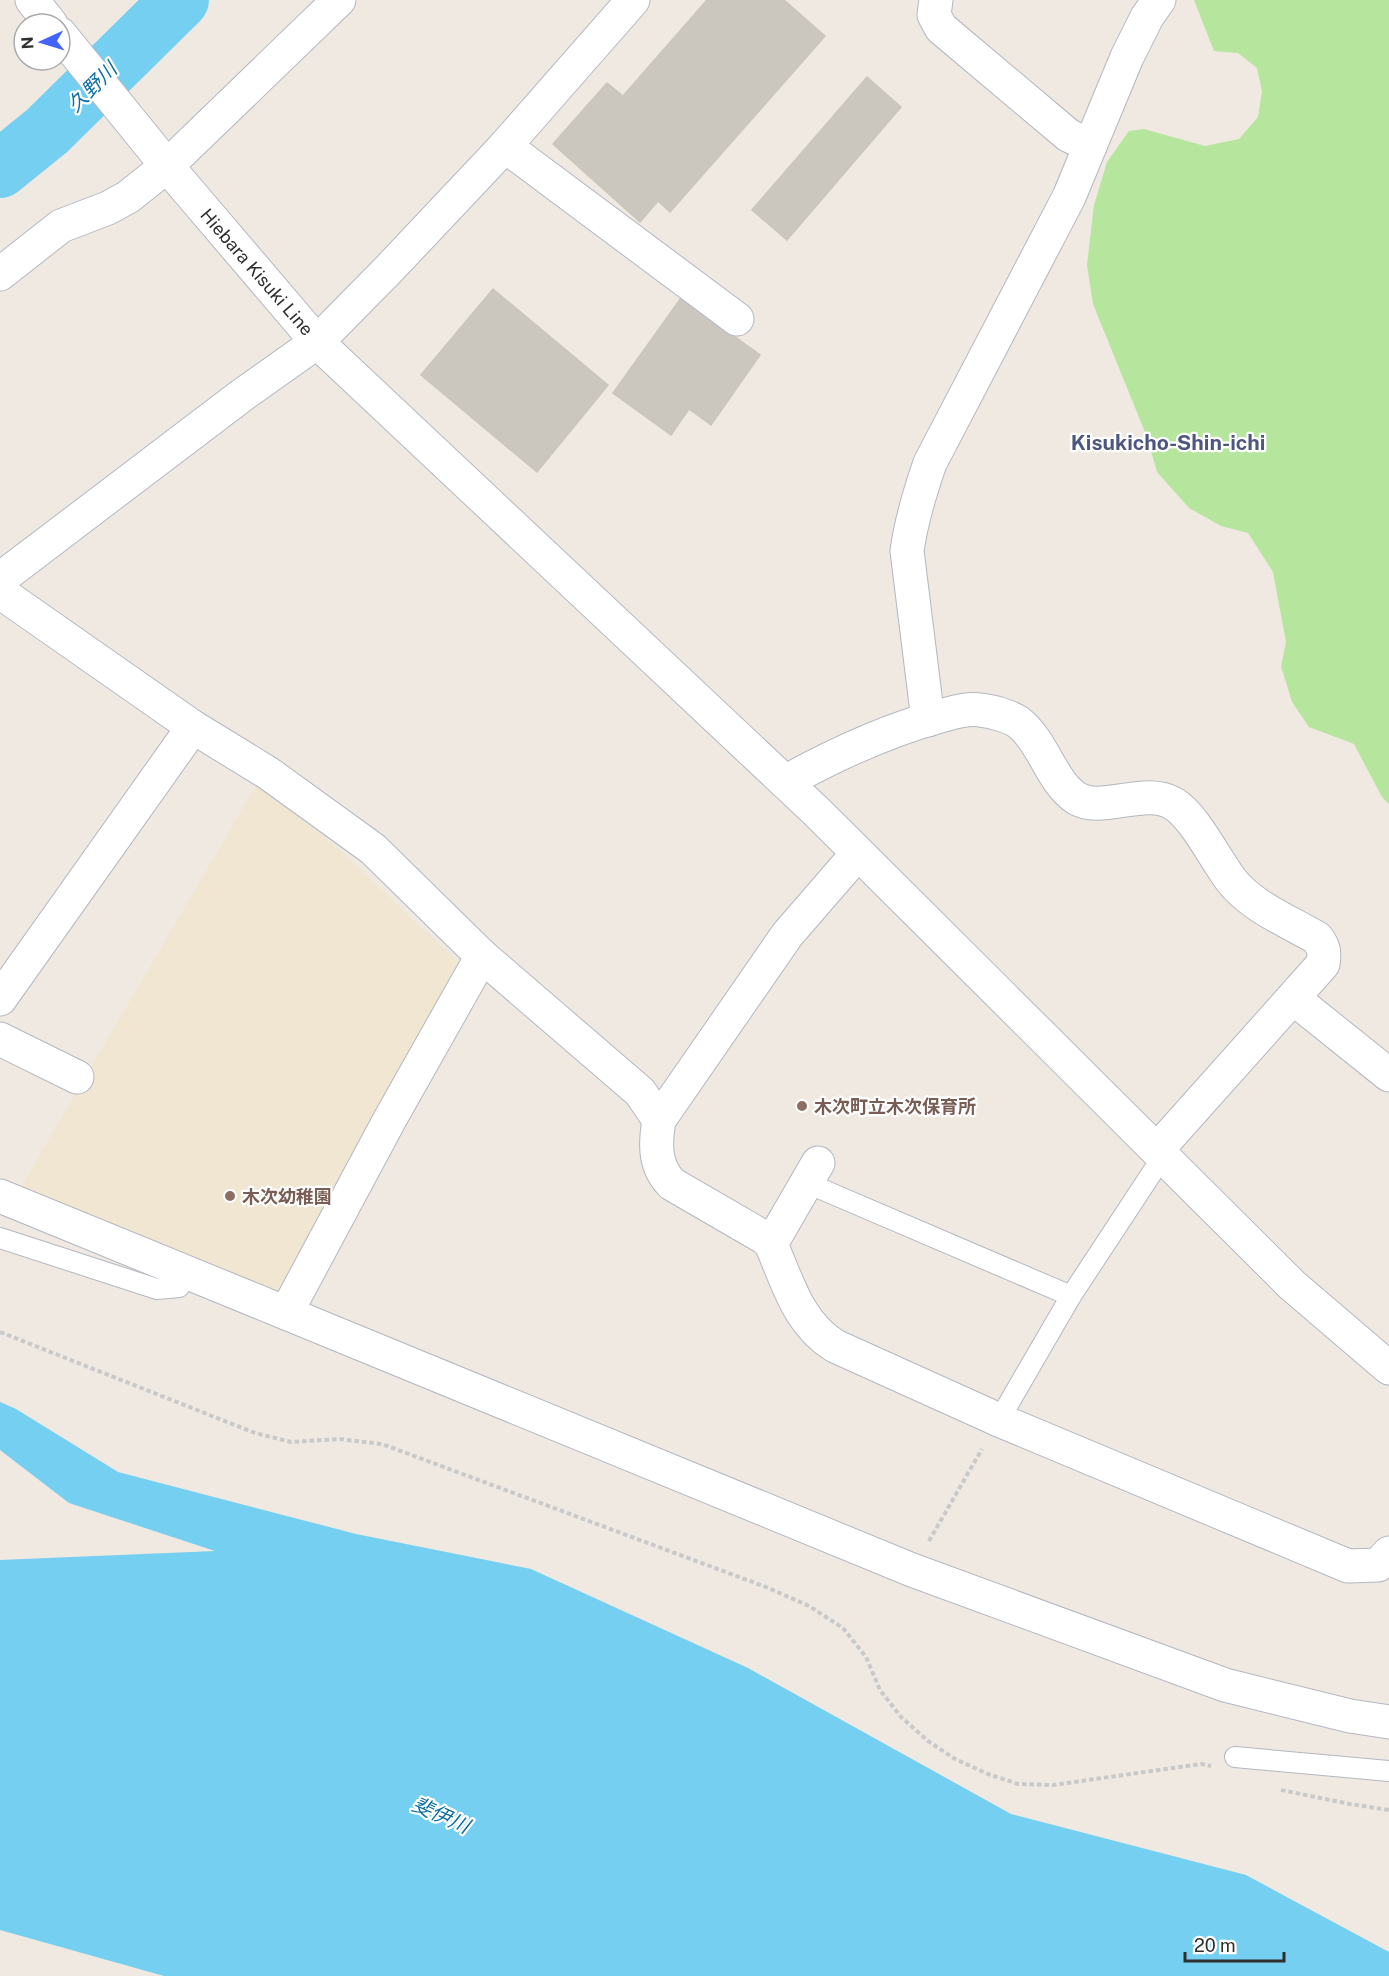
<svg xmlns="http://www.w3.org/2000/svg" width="1389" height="1976" viewBox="0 0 1389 1976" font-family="'Public Sans','Noto Sans JP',sans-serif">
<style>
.education{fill:#f0e6d1}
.green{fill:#b6e59e}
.water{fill:#75cff0}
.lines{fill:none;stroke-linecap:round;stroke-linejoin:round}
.river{stroke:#75cff0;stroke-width:58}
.building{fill:#cbc7bf;stroke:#cbc5ba;stroke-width:1.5}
.service-casing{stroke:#b4b7c1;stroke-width:22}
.minor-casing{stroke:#b4b7c1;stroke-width:35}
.tertiary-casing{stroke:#b4b7c1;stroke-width:35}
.secondary-casing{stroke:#b4b7c1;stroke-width:35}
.path{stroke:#c9c9c9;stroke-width:4;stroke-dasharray:4.5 3;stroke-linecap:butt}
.service{stroke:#fff;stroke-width:20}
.minor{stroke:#fff;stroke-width:33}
.tertiary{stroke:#fff;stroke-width:33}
.secondary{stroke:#fff;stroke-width:33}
.education-dot{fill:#8d6e63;stroke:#fff;stroke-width:2}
.labels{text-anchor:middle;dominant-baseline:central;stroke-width:4.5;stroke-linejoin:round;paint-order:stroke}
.street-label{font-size:18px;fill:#2e2e2e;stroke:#fff}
.education-label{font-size:18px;font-weight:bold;fill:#785e54;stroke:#fff;text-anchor:start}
.water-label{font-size:20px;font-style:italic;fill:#0d6fa3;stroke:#fff}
.quarter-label{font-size:21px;font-weight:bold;fill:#4d5680;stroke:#fff}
</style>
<rect width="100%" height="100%" fill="#efe9e1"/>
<!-- education -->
<path class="education" d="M257,784l83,66 120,114 -175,323 -12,9 -259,-97z"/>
<!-- green -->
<path class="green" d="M1194,0h195v804l-7,-7 -28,-53 -45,-17 -17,-25 -11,-36 5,-24 -13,-70 -25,-39 -27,-7 -32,-18 -32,-36 -10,-35 -54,-133 -6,-39 7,-60 13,-43 22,-31 15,-2 61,17 34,-7 19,-22 4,-26 -5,-23 -19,-15 -24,-2z"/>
<!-- water -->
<path class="water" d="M0,1402l16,7 102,63 238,62 175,35 217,99 263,146 235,61 143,77v24h-1225l-164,-46v-370l215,-9 -146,-48 -69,-53z"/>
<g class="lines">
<!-- river -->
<path class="river" d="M0,169l47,-38 133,-131"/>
</g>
<!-- building -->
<g class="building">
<path d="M707,0h77l41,36 -155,176 -12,-11 -18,21 -87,-78 54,-61 16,13z"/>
<path d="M867,77l34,30 -114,133 -35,-30z"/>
<path d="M493,289l115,96 -71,87 -116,-97z"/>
<path d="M681,298l79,57 -49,70 -22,-16 -18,26 -58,-42z"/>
</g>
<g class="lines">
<defs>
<g id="service">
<path d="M807,1183l264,113"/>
<path d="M0,1238l157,51 22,-2 9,-13"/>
<path d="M999,1420l72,-124 92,-140"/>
<path d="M1235,1757l154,14"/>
</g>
<g id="minor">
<path d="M936,0l-2,15 7,13 127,107 22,11"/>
<path d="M505,146l232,173"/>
<path d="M0,274l61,-48 47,-18 20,-11 39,-31 172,-166"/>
<path d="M0,592l193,135 75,46 105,76 109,107 158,136 19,28"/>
<path d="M928,720l-21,-169c4,-30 13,-59 23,-88l139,-266 58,-140 20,-40 12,-17"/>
<path d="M785,782c49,-27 100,-51 155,-66 12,-3 26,-8 40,-6 11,1 29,6 38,12 26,20 32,58 58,76 25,16 70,-12 98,6 21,13 41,55 57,76 21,27 57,41 86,58 7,9 8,15 6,26l-166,186"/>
<path d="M858,853l-71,82 -128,185c-4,24 -5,46 13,64l93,54 6,6c17,39 27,79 64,102l164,74 349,146 30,-1 11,-12"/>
<path d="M1293,998l96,77"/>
<path d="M0,999l193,-272"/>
<path d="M0,1039l77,38"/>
<path d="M0,1196l286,117 104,-194 92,-163"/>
<path d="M771,1244l47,-81"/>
<path d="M286,1313l626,257 313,115 125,31 39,6"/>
</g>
<path id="tertiary" d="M633,0l-128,146 -116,123 -72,73 500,470 475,473 97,83"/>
<g id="secondary">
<path d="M32,0l19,24"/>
<path d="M0,579l241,-183 76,-54 -150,-176 -107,-132"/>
</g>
</defs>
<!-- service casing -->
<use href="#service" class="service-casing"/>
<!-- minor casing -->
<use href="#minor" class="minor-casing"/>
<!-- tertiary casing -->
<use href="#tertiary" class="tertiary-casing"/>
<!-- secondary casing -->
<use href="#secondary" class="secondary-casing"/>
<!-- path -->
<g class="path">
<path d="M0,1332l255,101 36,9 48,-3 43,5 384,143 43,19 34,22 23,29 14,33 21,27 27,24 27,18 33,15 30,10 35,1 148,-21 10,2"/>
<path d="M929,1541l53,-92"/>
<path d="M1281,1790l69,14 39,6"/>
</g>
<!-- service -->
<use href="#service" class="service"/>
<!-- minor -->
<use href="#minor" class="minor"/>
<!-- tertiary -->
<use href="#tertiary" class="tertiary"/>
<!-- secondary -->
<use href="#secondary" class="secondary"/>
</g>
<!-- markers -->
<g class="education-dot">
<circle cx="802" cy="1106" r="6"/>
<circle cx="230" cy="1196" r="6"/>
</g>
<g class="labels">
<!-- street labels -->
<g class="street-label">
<text transform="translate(257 272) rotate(49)">Hiebara Kisuki Line</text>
</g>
<!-- education labels -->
<g class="education-label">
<text x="814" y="1106">木次町立木次保育所</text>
<text x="242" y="1196">木次幼稚園</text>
</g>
<!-- water labels -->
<g class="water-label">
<text transform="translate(92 87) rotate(-45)">久野川</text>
<text transform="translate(441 1815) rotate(24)">斐伊川</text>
</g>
<!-- quarter labels -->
<g class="quarter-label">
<text x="1168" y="442">Kisukicho-Shin-ichi</text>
</g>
</g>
<!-- north arrow -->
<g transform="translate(42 42) rotate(266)"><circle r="28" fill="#ffffff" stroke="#ababab" stroke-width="1.5"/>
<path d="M0-4.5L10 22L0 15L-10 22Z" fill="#4264fb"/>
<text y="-9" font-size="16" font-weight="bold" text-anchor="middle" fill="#2e2e2e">N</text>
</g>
<!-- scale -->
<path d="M1185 1952v9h99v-9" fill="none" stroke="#2e2e2e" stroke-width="3"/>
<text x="1194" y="1952" font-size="18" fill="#2e2e2e" stroke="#ffffff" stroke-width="4.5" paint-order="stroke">20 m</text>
</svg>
